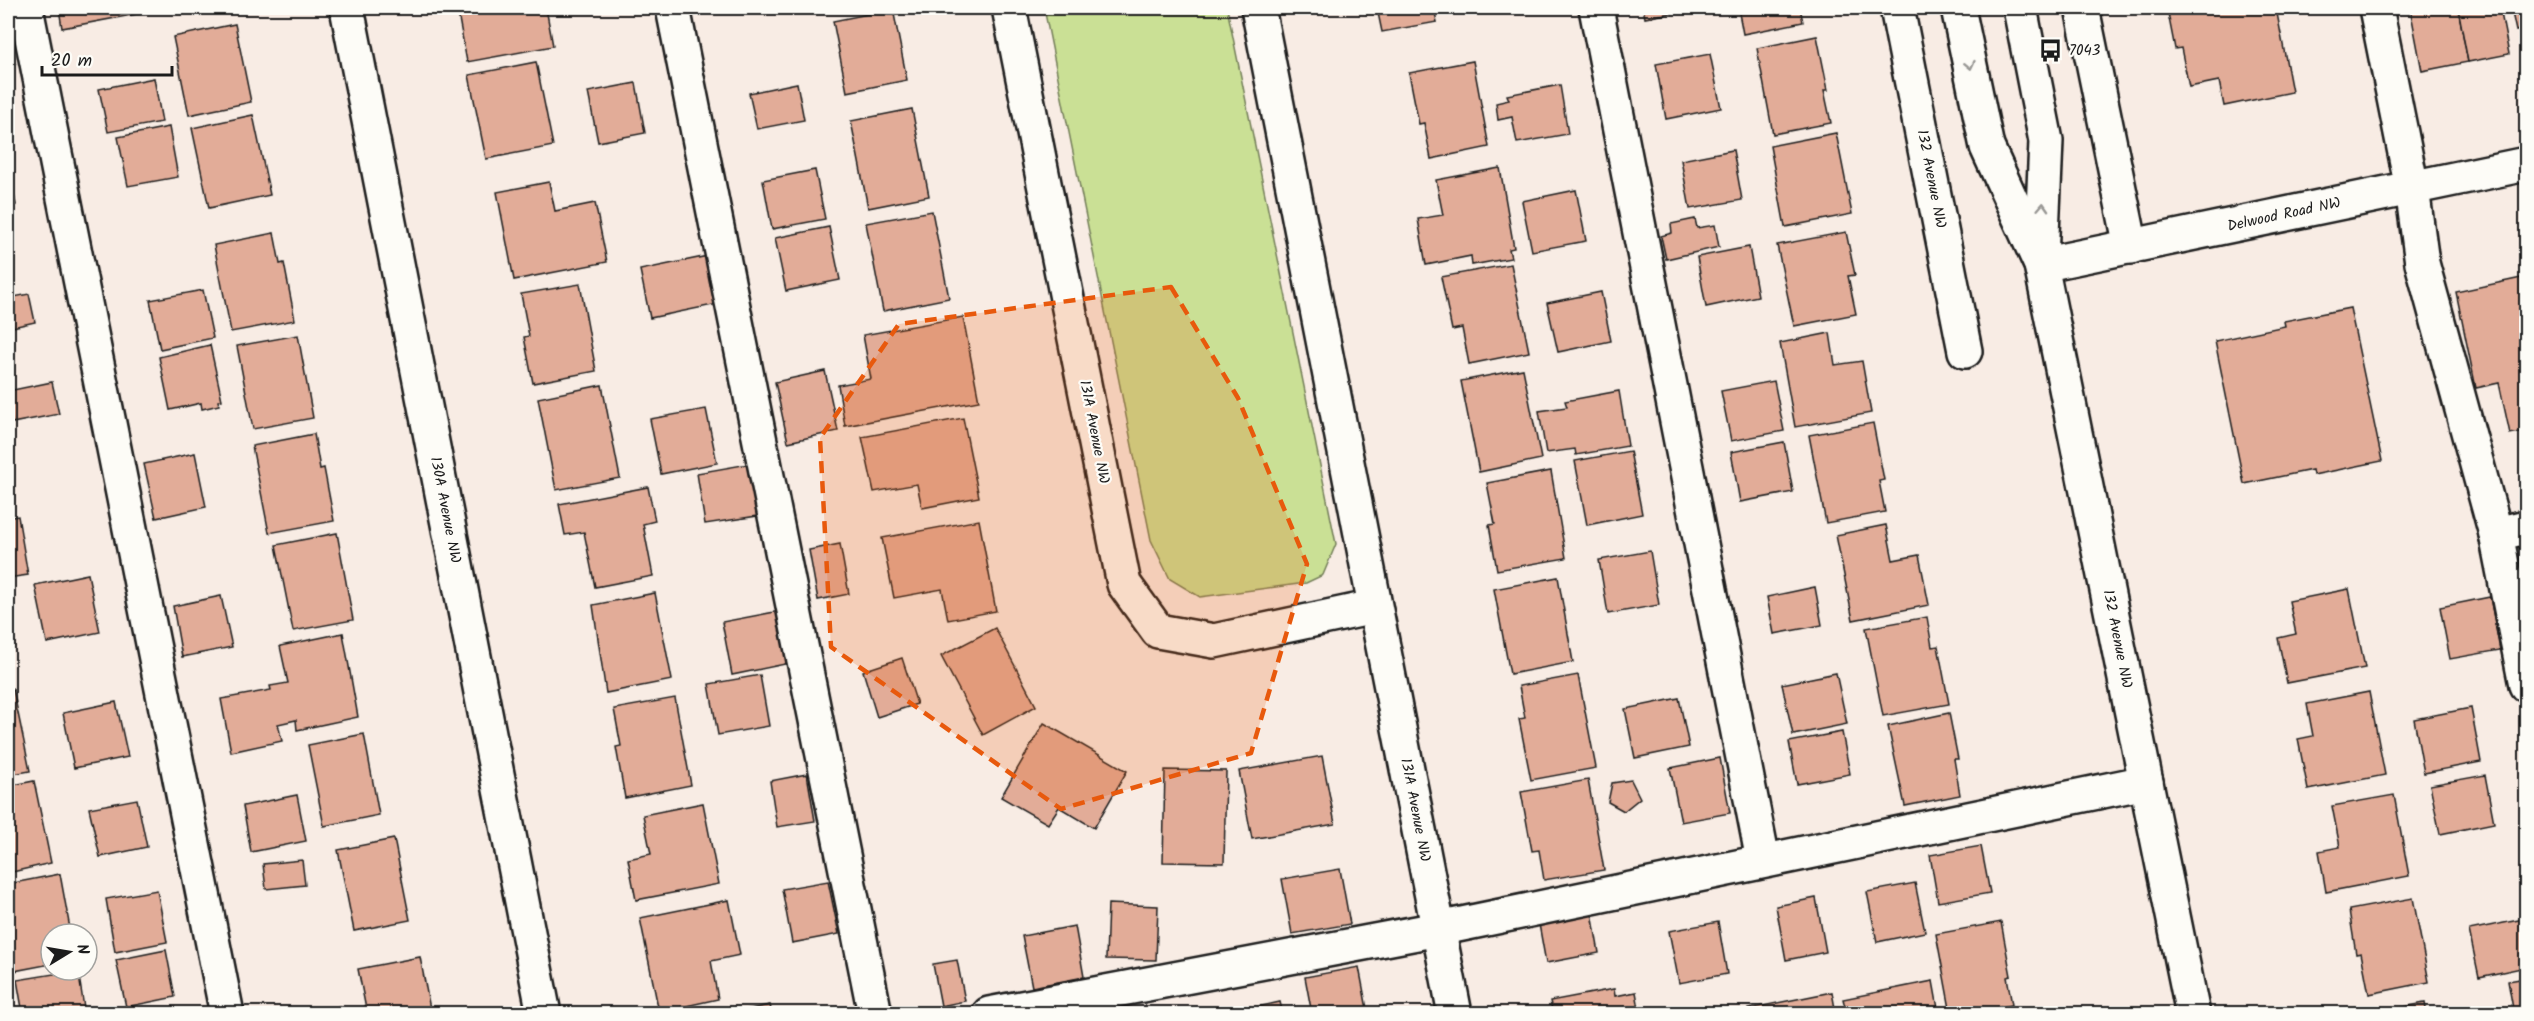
<svg xmlns="http://www.w3.org/2000/svg" width="2534" height="1021" viewBox="0 0 2534 1021" font-family="Kalam,sans-serif">
<style>
.green{fill:#cae095;stroke:#737e58;stroke-width:1.5}
.building{fill:#e2ac98;stroke:#1c1c1c;stroke-width:1.5}
.lines{fill:none;stroke-linecap:round;stroke-linejoin:round}
.minor-casing{stroke:#1c1c1c;stroke-width:38}
.minor{stroke:#fdfcf7;stroke-width:33}
.oneway{stroke:#989794}
.marked{fill:#e8590c;fill-opacity:0.2;stroke:#e8590c;stroke-width:4.5;stroke-dasharray:12 8;stroke-linejoin:round}
.labels{text-anchor:middle;dominant-baseline:central;stroke-width:4.5;stroke-linejoin:round;paint-order:stroke}
.poi-label{font-size:15px;fill:#1c1c1c;stroke:#fdfcf7;text-anchor:start}
.street-label{font-size:15px;fill:#1c1c1c;stroke:#fdfcf7}
</style>
<rect width="100%" height="100%" fill="#f8ece4"/>
<filter id="ink" filterUnits="userSpaceOnUse"><feTurbulence type="fractalNoise" baseFrequency=".0167" numOctaves="2"/><feDisplacementMap in="SourceGraphic" scale="12" xChannelSelector="R" yChannelSelector="G"/><feConvolveMatrix kernelMatrix="1 2 1 2 8 2 1 2 1" color-interpolation-filters="sRGB"/></filter>
<g filter="url(#ink)">
<!-- green -->
<path class="green" d="M1044,8h183l109,536 -13,31 -17,8 -106,14 -30,-18 -19,-39z"/>
<!-- building -->
<g class="building">
<path d="M59,8h110l-107,20z"/>
<path d="M457,8h89l7,38 -86,16z"/>
<path d="M1377,8h57l3,14 -55,10z"/>
<path d="M1643,8h54l-52,10z"/>
<path d="M1738,8h62l3,14 -60,12z"/>
<path d="M2167,8h109l16,84 -68,14 -5,-25 -30,6 -8,-39 -6,1z"/>
<path d="M2410,8h48l10,54 -46,9z"/>
<path d="M2458,8h42l9,46 -41,8z"/>
<path d="M2511,8h15v21l-10,2z"/>
<path d="M893,9l14,71 -60,12 -14,-71z"/>
<path d="M235,24l16,78 -62,13 -16,-78z"/>
<path d="M1817,36l11,54h-4l7,33 -58,11 -16,-86z"/>
<path d="M1710,54l11,54 -55,11 -10,-55z"/>
<path d="M1473,61l16,86 -58,12 -7,-36 -5,1 -10,-51z"/>
<path d="M536,62l17,84 -67,13 -17,-84z"/>
<path d="M154,78l8,44 -54,10 -9,-43z"/>
<path d="M636,83l9,50 -47,9 -10,-50z"/>
<path d="M797,83l7,37 -47,9 -8,-36z"/>
<path d="M1560,85l8,49 -51,9 -5,-26 -14,3 -2,-17 13,-3 -2,-5z"/>
<path d="M912,109l17,87 -61,12 -17,-87z"/>
<path d="M253,115l17,80 -61,13 -17,-80z"/>
<path d="M169,127l9,50 -50,9 -10,-49z"/>
<path d="M1836,133l16,81 -67,13 -15,-81z"/>
<path d="M1733,150l9,50 -52,9 -9,-49z"/>
<path d="M8,162l8,43 -8,2z"/>
<path d="M1500,168l14,80 -5,1 2,9 -39,7 -1,-9 -45,9 -8,-46 25,-4 -7,-35z"/>
<path d="M815,170l10,49 -53,10 -9,-49z"/>
<path d="M549,182l6,29 40,-8 12,59 -93,18 -17,-88z"/>
<path d="M1576,190l10,51 -54,10 -10,-50z"/>
<path d="M932,211l17,87 -66,13 -17,-88z"/>
<path d="M1695,219l2,9 18,-3 4,22 -53,12 -5,-23 11,-3 -1,-9z"/>
<path d="M829,227l11,53 -54,11 -11,-53z"/>
<path d="M1846,232l9,43 -7,1 8,38 -62,12 -17,-81z"/>
<path d="M274,233l6,31 4,-1 11,57 -64,12 -17,-87z"/>
<path d="M1749,247l9,49 -52,11 -9,-50z"/>
<path d="M708,256l10,48 -68,14 -10,-48z"/>
<path d="M1511,264l18,88 -60,12 -7,-36 -10,2 -11,-53z"/>
<path d="M2526,277v154l-16,3 -11,-51 -23,5 -20,-96z"/>
<path d="M580,284l16,87 -63,12 -9,-46 5,-1 -8,-42z"/>
<path d="M203,290l10,48 -53,11 -10,-49z"/>
<path d="M1601,292l10,49 -53,11 -11,-49z"/>
<path d="M29,294l6,28 -27,6v-30z"/>
<path d="M2350,308l32,153 -69,14 -1,-5 -68,14 -29,-143 70,-15 -1,-5z"/>
<path d="M963,317l16,84 -134,25 -7,-41 33,-6 -8,-44z"/>
<path d="M1830,333l5,32 27,-4 9,52 -76,14 -15,-84z"/>
<path d="M298,335l15,83 -60,11 -16,-83z"/>
<path d="M210,345l12,55 -4,1 1,4 -17,4 -1,-6 -31,7 -11,-53z"/>
<path d="M1523,369l18,90 -62,13 -18,-91z"/>
<path d="M825,371l13,60 -50,11 -13,-60z"/>
<path d="M1774,381l10,50 -53,10 -10,-50z"/>
<path d="M52,382l7,32 -47,9 -4,-32z"/>
<path d="M602,385l18,93 -64,12 -18,-92z"/>
<path d="M1619,391l9,55 -52,9 -1,-6 -29,4 -7,-42 28,-4 -2,-6z"/>
<path d="M706,409l11,54 -56,11 -11,-55z"/>
<path d="M963,418l16,79 -57,11 -5,-24 -43,8 -12,-55z"/>
<path d="M1873,423l11,57 -5,1 6,31 -59,11 -17,-88z"/>
<path d="M314,434l6,35 4,-1 10,53 -65,12 -17,-87z"/>
<path d="M1784,442l9,50 -53,10 -9,-50z"/>
<path d="M1630,451l12,63 -55,11 -12,-64z"/>
<path d="M195,453l11,54 -50,11 -12,-54z"/>
<path d="M748,464l9,52 -52,8 -8,-51z"/>
<path d="M1551,471l15,87 -69,12 -8,-45 6,-1 -8,-41z"/>
<path d="M648,487l7,34 -12,3 10,52 -58,11 -11,-55 -19,3 -6,-31z"/>
<path d="M8,494l4,23 6,-1 10,59 -20,3z"/>
<path d="M979,520l17,91 -48,9 -6,-31 -48,9 -12,-60z"/>
<path d="M1886,525l7,35 26,-5 10,50 -76,15 -17,-85z"/>
<path d="M337,533l16,87 -60,11 -17,-86z"/>
<path d="M840,544l9,50 -31,6 -9,-50z"/>
<path d="M1650,551l9,54 -51,9 -9,-54z"/>
<path d="M88,574l12,58 -53,11 -12,-58z"/>
<path d="M1558,577l15,85 -63,12 -16,-85z"/>
<path d="M1815,587l7,38 -48,9 -7,-37z"/>
<path d="M2349,589l16,79 -78,15 -9,-45 18,-4 -7,-33z"/>
<path d="M655,593l17,87 -66,13 -13,-88z"/>
<path d="M221,596l11,51 -50,10 -9,-51z"/>
<path d="M2490,597l10,53 -50,9 -10,-52z"/>
<path d="M780,611l10,52 -58,12 -10,-53z"/>
<path d="M1927,617l5,30 6,-1 11,58 -66,12 -17,-88z"/>
<path d="M995,628l41,78 -53,29 -42,-79z"/>
<path d="M343,633l15,84 -61,13 -1,-10 -18,4 4,17 -51,11 -10,-53 50,-9 -1,-4 18,-3 -8,-37z"/>
<path d="M902,658l15,46 -40,13 -14,-46z"/>
<path d="M1836,673l11,51 -54,11 -11,-51z"/>
<path d="M760,675l9,51 -51,9 -9,-51z"/>
<path d="M1578,675l18,93 -65,12 -12,-61 6,-1 -6,-32z"/>
<path d="M13,689l17,82 -22,4v-85z"/>
<path d="M2369,692l16,83 -77,15 -10,-51 15,-3 -6,-32z"/>
<path d="M675,698l16,87 -66,13 -9,-51 5,-1 -7,-37z"/>
<path d="M1679,698l10,49 -54,11 -10,-49z"/>
<path d="M116,702l12,55 -54,11 -11,-55z"/>
<path d="M2471,708l10,54 -57,11 -10,-54z"/>
<path d="M1949,713l9,46h-4l6,36 -55,11 -17,-80z"/>
<path d="M1044,723l83,48 -33,57 -35,-21 -11,17 -47,-27z"/>
<path d="M1842,732l8,42 -53,10 -8,-42z"/>
<path d="M364,734l15,81 -55,11 -16,-81z"/>
<path d="M1322,756l13,68 -83,15 -13,-68z"/>
<path d="M1720,758l10,55 -49,9 -11,-54z"/>
<path d="M1165,770l61,1 -2,92 -61,-1z"/>
<path d="M807,774l8,47 -38,6 -7,-46z"/>
<path d="M2485,775l9,48 -54,11 -10,-49z"/>
<path d="M1588,780l16,90 -60,10 -5,-30 -7,1 -11,-59z"/>
<path d="M1631,780l9,18 -16,13 -16,-9 4,-19z"/>
<path d="M34,781l17,82 -43,10v-87z"/>
<path d="M297,795l9,46 -55,11 -8,-46z"/>
<path d="M2394,795l15,81 -83,16 -7,-41 21,-4 -8,-41z"/>
<path d="M137,799l10,48 -47,10 -11,-49z"/>
<path d="M703,803l16,81 -83,16 -8,-41 23,-5 -8,-39z"/>
<path d="M394,839l16,81 -56,11 -16,-81z"/>
<path d="M1981,846l9,47 -52,9 -8,-47z"/>
<path d="M302,860l3,25 -39,4 -3,-25z"/>
<path d="M1340,869l10,55 -58,10 -10,-55z"/>
<path d="M60,874l11,60h-20v30l-37,7 -6,-34v-53z"/>
<path d="M828,881l11,53 -47,9 -10,-54z"/>
<path d="M1915,883l10,49 -48,10 -10,-50z"/>
<path d="M157,890l10,52 -52,10 -9,-53z"/>
<path d="M1816,898l10,54 -40,8 -10,-54z"/>
<path d="M2413,898l16,84 -60,12 -8,-41 -5,1 -7,-44z"/>
<path d="M729,900l11,55 -29,6 7,38 -59,13 -19,-94z"/>
<path d="M1108,904l50,2 -2,54 -50,-1z"/>
<path d="M1592,913l7,40 -53,10 -7,-39z"/>
<path d="M2524,919l2,48 -47,10 -10,-47z"/>
<path d="M1718,922l9,52 -48,9 -10,-52z"/>
<path d="M2001,922l10,54 -4,1 5,28 -45,9h-16l-15,-80z"/>
<path d="M1075,926l9,51 -52,10 -10,-51z"/>
<path d="M166,950l9,47 -49,10 -10,-47z"/>
<path d="M420,957l11,57h-64l-9,-45z"/>
<path d="M957,960l8,41 -24,5 -8,-42z"/>
<path d="M1359,967l9,47h-56l-7,-37z"/>
<path d="M78,970l7,44h-62l-6,-34z"/>
<path d="M2526,978v36h-12l-6,-33z"/>
<path d="M1933,981l6,33h-92l-4,-15z"/>
<path d="M1614,989l1,7 21,-4 4,22h-87l-3,-13z"/>
<path d="M1832,992l4,22h-87l-1,-5z"/>
<path d="M1280,1002l3,12h-30l-1,-6z"/>
<path d="M2425,1003l2,11h-55v-1z"/>
<path d="M770,1005l2,9h-46z"/>
<path d="M340,1006l2,8h-45z"/>
</g>
<g class="lines">
<defs>
<g id="minor">
<path d="M26,8l201,1006"/>
<path d="M347,8l197,1006"/>
<path d="M673,8l202,1006"/>
<path d="M1009,8l115,576 34,47 56,10 160,-34"/>
<path d="M1258,8l197,1006"/>
<path d="M1596,8l167,852"/>
<path d="M1897,8l68,343"/>
<path d="M1958,8l29,139 54,118 152,749"/>
<path d="M2020,8l26,133 -5,117"/>
<path d="M2082,8l49,239"/>
<path d="M2376,8l36,180 10,75 74,271 30,151"/>
<path d="M2041,265l485,-101"/>
<path d="M2496,534l30,-7"/>
<path d="M989,1014l449,-85 708,-147"/>
</g>
</defs>
<!-- minor casing -->
<use href="#minor" class="minor-casing"/>
<!-- minor -->
<use href="#minor" class="minor"/>
</g>
<!-- one-way arrows -->
<defs><path id="oneway-chevron" d="M-2-3.5L2.5 0L-2 3.5" fill="none" stroke-width="1.6" stroke-linecap="round" stroke-linejoin="round" transform="scale(1.5)"/></defs>
<g class="oneway">
<use href="#oneway-chevron" transform="translate(1970 65) rotate(78)"/>
<use href="#oneway-chevron" transform="translate(2043 207) rotate(-87)"/>
</g>
</g>
<!-- marked area -->
<path class="marked" d="M1171,287l67,111 69,166 -56,189 -190,56 -230,-162 -11,-209 79,-114z"/>
<!-- icons -->
<defs>
<symbol id="bus-bare" viewBox="-9 -9 18 18"><path d="M-5-6H5V4H4V6H2V4H-2V6H-4V4H-5ZM-3.5-4V0h7V-4ZM-3.5 1.2v1.5H-2V1.2ZM2 1.2v1.5H3.5V1.2Z" fill="#1c1c1c" stroke="#fdfcf7" stroke-width="2.5" paint-order="stroke"/></symbol>
</defs>
<g fill-rule="evenodd">
<use href="#bus-bare" x="2034" y="34" width="33" height="33"/>
</g>
<g class="labels">
<!-- poi labels -->
<g class="poi-label">
<text x="2069" y="51">7043</text>
</g>
<!-- street labels -->
<g class="street-label">
<text transform="translate(1931 179) rotate(79)">132 Avenue NW</text>
<text transform="translate(2284 215) rotate(-12)">Delwood Road NW</text>
<text transform="translate(1094 432) rotate(79)">131A Avenue NW</text>
<text transform="translate(445 510) rotate(79)">130A Avenue NW</text>
<text transform="translate(2117 639) rotate(79)">132 Avenue NW</text>
<text transform="translate(1415 810) rotate(79)">131A Avenue NW</text>
</g>
</g>
<!-- margin -->
<rect width="2534" height="1021" fill="none" stroke="#fdfcf7" stroke-width="30"/>
<rect x="15" y="15" width="2504" height="991" fill="none" stroke="#1c1c1c" stroke-width="2" filter="url(#ink)"/>
<!-- north arrow -->
<g transform="translate(69 952) rotate(79)"><circle r="28" fill="#fdfcf7" stroke="#a3a29f" stroke-width="1.5"/>
<path d="M0-4.5L10 22L0 15L-10 22Z" fill="#1c1c1c"/>
<text y="-9" font-size="16" font-weight="bold" text-anchor="middle" fill="#1c1c1c">N</text>
</g>
<!-- scale -->
<path d="M42 66v9h130v-9" fill="none" stroke="#1c1c1c" stroke-width="3"/>
<text x="51" y="66" font-size="18" fill="#1c1c1c" stroke="#fdfcf7" stroke-width="4.5" paint-order="stroke">20 m</text>
</svg>
